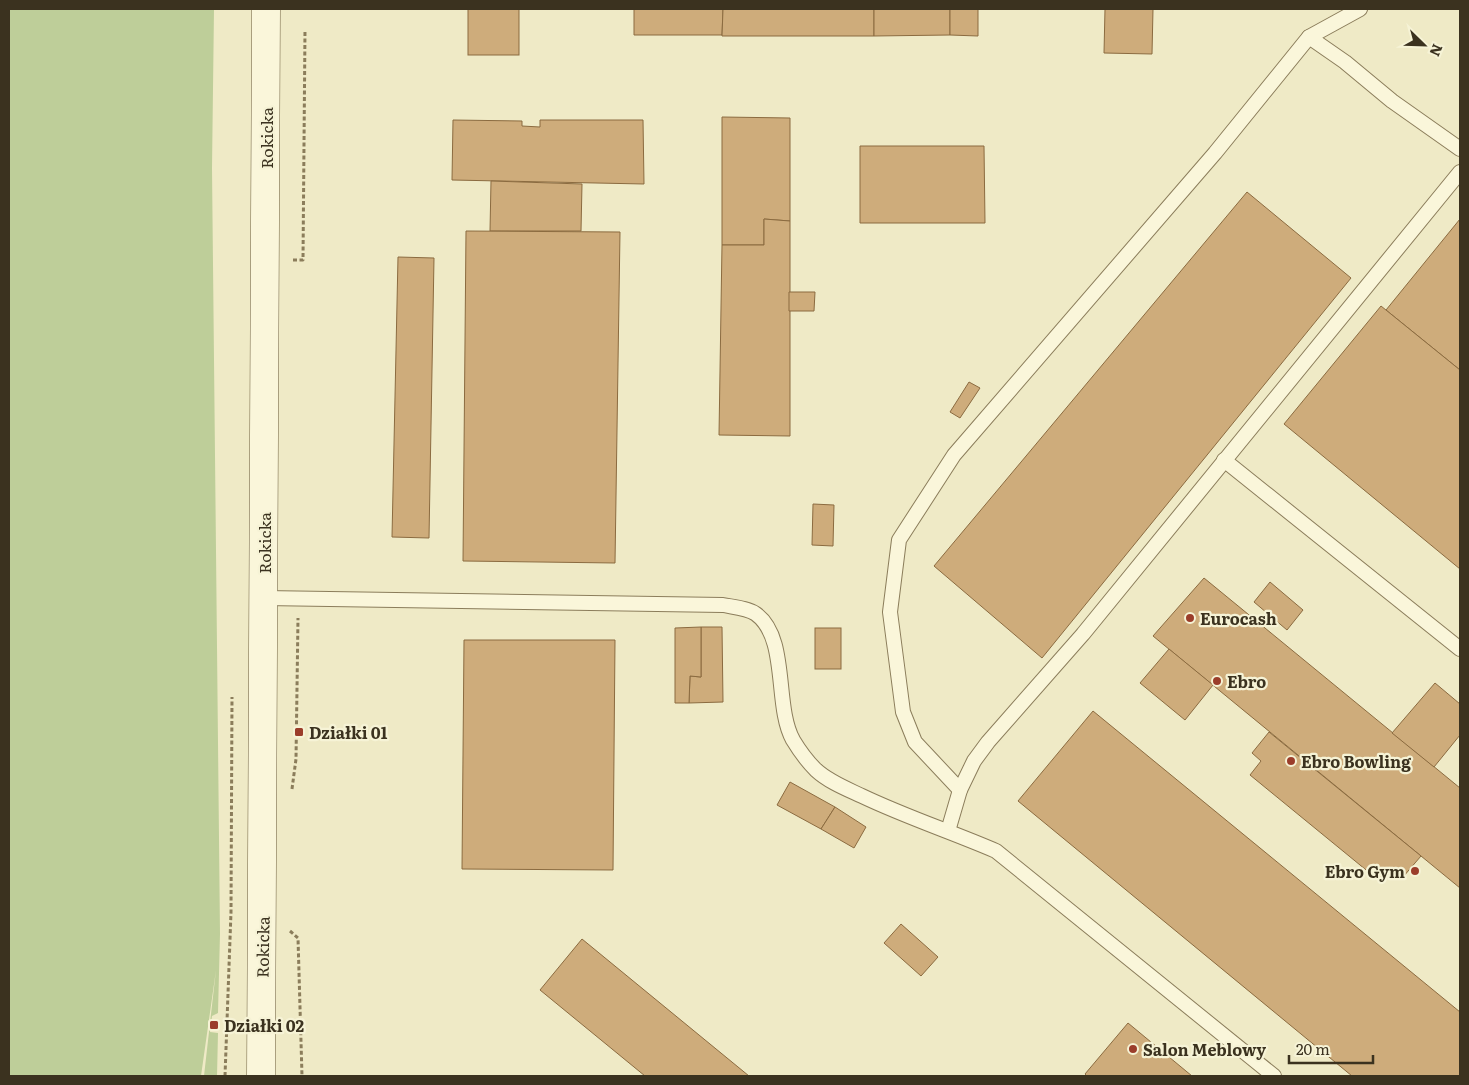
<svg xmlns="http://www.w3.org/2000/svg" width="1469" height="1085" viewBox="0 0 1469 1085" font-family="Literata,serif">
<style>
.green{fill:#bece99}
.building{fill:#ceac7b;stroke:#8b6b40}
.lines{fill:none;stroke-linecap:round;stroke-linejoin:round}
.lane-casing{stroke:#8b7d5b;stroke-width:16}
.secondary-casing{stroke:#6d5e3e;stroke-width:29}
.path{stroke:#8b7d5b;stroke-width:3;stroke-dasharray:4 2.5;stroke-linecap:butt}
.lane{stroke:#faf6da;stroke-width:14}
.secondary{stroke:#faf6da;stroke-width:28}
.poi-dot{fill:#9b3d2a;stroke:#f6f3d6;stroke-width:2}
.labels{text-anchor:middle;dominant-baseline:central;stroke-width:4.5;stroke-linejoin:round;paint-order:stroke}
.street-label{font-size:16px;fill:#3b321f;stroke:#f6f3d6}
.poi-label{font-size:16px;font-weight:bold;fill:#3b321f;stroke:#f6f3d6;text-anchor:start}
</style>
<rect width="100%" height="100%" fill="#efeac6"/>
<!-- green -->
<path class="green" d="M9,9h205l-2,159 8,766 -2,79 -6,3 -2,16 8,1 -1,43h-13l12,-106 -15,106h-192z"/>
<!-- building -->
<g class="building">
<rect x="468" y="9" width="51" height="46"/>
<path d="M634,9h89l-1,26h-88z"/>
<path d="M723,9h151v27h-152z"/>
<path d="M874,9h76v26l-76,1z"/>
<path d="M950,9h28v27l-28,-1z"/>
<path d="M1105,9h48l-1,45 -48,-1z"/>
<path d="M722,117l68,1v103l-26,-2v26h-42z"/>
<path d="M453,120l69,1v5l18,1v-7h103l1,64 -192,-4z"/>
<path d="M860,146h124l1,77h-125z"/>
<path d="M491,181l91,3 -1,47h-91z"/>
<path d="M1247,192l104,86 -309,380 -108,-92z"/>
<path d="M764,219l26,2v215l-71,-1 3,-190h42z"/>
<path d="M1460,219v151l-74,-60z"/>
<path d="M466,231l154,1 -5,331 -152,-2z"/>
<path d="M398,257l36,1 -5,280 -37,-1z"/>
<path d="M789,292h26l-1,19h-25z"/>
<path d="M1381,306l79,64v199l-176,-145z"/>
<path d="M969,382l11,6 -20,30 -10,-6z"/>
<path d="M813,504l21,1 -1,41 -21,-1z"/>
<path d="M1204,578l256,210v100l-307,-252z"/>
<path d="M1270,582l33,28 -16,20 -33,-28z"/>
<path d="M701,627h21l1,75 -34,1 1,-27 11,1z"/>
<path d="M701,627v50l-11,-1 -1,27h-14v-75z"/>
<rect x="815" y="628" width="26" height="41"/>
<path d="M464,640h151l-2,230 -151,-1z"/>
<path d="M1169,649l44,36 -28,35 -45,-37z"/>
<path d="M1435,683l25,21v31l-26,32 -42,-34z"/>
<path d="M1093,711l367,301v64h-108l-334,-275z"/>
<path d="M1269,732l152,124 -18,21 -10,-8 -11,14 -132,-108 11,-14 -9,-8z"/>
<path d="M790,782l45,25 -14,22 -44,-24z"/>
<path d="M835,807l31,20 -12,21 -33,-19z"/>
<path d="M901,924l37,33 -17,19 -37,-33z"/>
<path d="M582,939l167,137h-104l-105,-86z"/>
<path d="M1128,1023l64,53h-105l-2,-2z"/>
</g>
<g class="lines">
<defs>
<g id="lane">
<path d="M1309,37l36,25 47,39 68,48"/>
<path d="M1224,460l236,189"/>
<path d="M264,598l459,7c10,2 25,3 33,9 33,24 18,92 37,126 6,10 15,22 23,30 13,12 31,19 46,26 44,21 90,36 134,55l278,225"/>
<path d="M960,790l-45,-48 -12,-30 -13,-100 9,-72 55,-85 261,-302 94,-116 51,-28"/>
<path d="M948,831l12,-41 14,-29 14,-19 95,-108 377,-462"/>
</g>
<path id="secondary" d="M261,1076l5,-1067"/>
</defs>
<!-- lane casing -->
<use href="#lane" class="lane-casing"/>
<!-- secondary casing -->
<use href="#secondary" class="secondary-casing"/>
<!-- path -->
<g class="path">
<path d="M293,260h10l2,-230"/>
<path d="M292,789l4,-30 2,-141"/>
<path d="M290,931l8,7 4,138"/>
<path d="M225,1076l6,-164 1,-215"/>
</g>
<!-- lane -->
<use href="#lane" class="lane"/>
<!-- secondary -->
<use href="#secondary" class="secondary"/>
</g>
<!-- markers -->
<g class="poi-dot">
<circle cx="1190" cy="618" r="5"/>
<circle cx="1217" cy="681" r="5"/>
<rect x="294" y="727" width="10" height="10" rx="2.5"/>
<circle cx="1291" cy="761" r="5"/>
<circle cx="1415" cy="871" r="5"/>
<rect x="209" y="1020" width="10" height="10" rx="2.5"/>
<circle cx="1133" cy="1049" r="5"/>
</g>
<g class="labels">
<!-- street labels -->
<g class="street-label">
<text transform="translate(266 138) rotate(-90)">Rokicka</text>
<text transform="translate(264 543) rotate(-90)">Rokicka</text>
<text transform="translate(262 947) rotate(-89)">Rokicka</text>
</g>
<!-- poi labels -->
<g class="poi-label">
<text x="1200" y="618">Eurocash</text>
<text x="1227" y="681">Ebro</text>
<text x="309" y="732">Działki 01</text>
<text x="1301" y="761">Ebro Bowling</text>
<text x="1405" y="871" text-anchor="end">Ebro Gym</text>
<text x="224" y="1025">Działki 02</text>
<text x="1143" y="1049">Salon Meblowy</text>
</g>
</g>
<!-- border -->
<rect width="1469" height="1085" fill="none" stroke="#3b321f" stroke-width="20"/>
<!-- north arrow -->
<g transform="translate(1424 45) rotate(113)" stroke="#f6f3d6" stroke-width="4" paint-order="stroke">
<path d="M0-4L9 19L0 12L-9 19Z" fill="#3b321f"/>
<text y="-8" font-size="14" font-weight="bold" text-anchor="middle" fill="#3b321f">N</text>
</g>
<!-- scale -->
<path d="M1289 1055v8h84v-8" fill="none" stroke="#3b321f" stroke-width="2.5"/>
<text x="1296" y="1055" font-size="15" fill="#3b321f" stroke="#f6f3d6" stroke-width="4" paint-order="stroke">20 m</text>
</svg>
